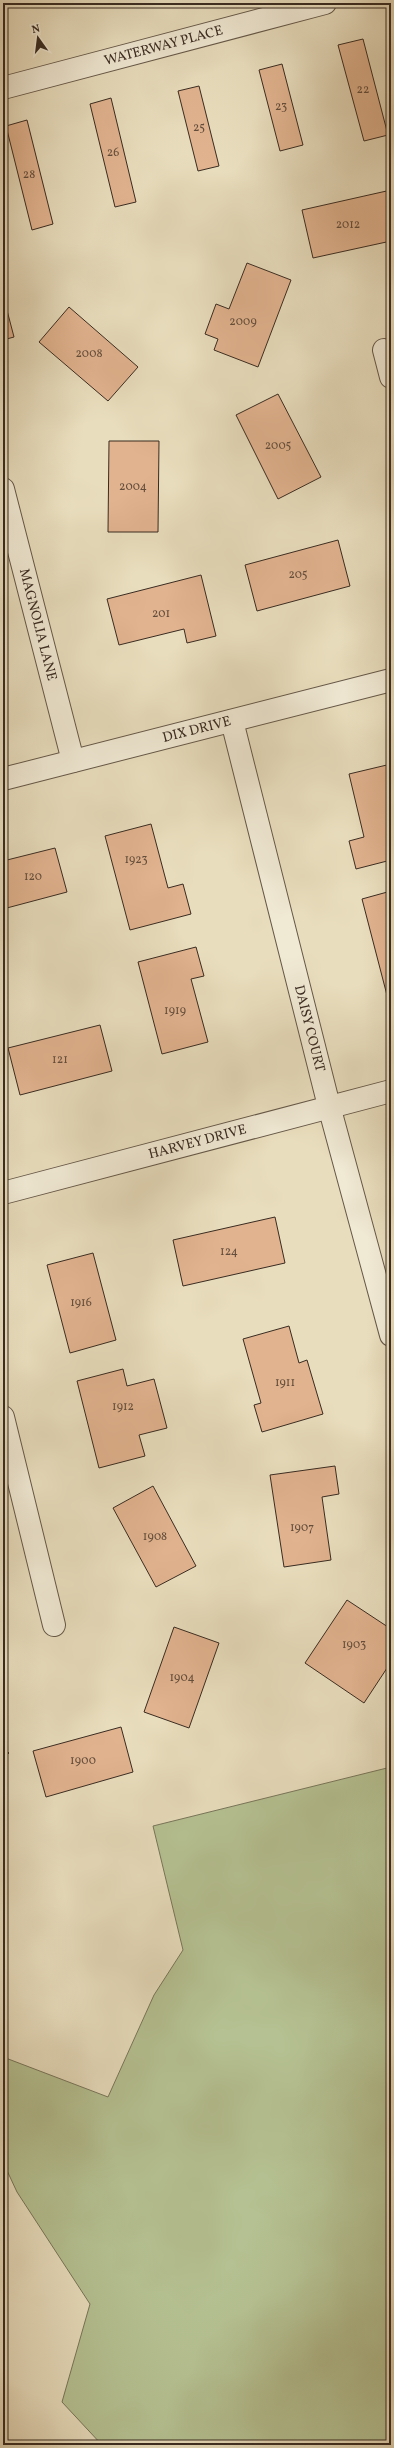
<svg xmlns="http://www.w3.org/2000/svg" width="394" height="2448" viewBox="0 0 394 2448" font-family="Vollkorn,serif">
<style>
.green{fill:#b5c192;stroke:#77765a}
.building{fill:#e1b38f;stroke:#392b21}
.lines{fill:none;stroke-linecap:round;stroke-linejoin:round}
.minor-casing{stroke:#655848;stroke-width:24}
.minor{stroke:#f0e9d4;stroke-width:22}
.labels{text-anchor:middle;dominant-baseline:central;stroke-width:4;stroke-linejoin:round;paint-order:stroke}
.number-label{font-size:12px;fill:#634d3c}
.street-label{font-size:14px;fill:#392b21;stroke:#f0e9d4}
</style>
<rect width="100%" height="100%" fill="#e8ddbd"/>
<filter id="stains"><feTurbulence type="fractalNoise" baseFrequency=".005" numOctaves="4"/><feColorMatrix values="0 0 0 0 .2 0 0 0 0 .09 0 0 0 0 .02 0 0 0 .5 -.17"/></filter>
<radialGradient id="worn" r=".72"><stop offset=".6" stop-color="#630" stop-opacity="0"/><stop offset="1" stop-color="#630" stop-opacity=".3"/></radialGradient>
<!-- green -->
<path class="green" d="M391,1767v678h-289l-40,-43 28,-98 -73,-112 -14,-30v-105l105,40 46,-102 29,-45 -30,-124z"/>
<!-- building -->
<g class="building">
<path d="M134,3h19l-1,4z"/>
<path d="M363,39l25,96 -24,6 -26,-96z"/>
<path d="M282,64l21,81 -23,6 -21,-81z"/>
<path d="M199,86l20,80 -21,5 -20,-80z"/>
<path d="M111,98l25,104 -21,5 -25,-103z"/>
<path d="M27,120l26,104 -21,6 -26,-104z"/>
<path d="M391,190v51l-78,17 -11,-48z"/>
<path d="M247,263l44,17 -33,87 -44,-17 4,-11 -13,-5 11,-30 13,5z"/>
<path d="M3,295l11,42 -11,3z"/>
<path d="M69,307l69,60 -30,34 -69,-59z"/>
<path d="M278,394l43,83 -43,22 -42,-84z"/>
<path d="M109,441h50l-1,91h-50z"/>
<path d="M338,540l12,46 -93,25 -12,-46z"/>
<path d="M201,575l15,61 -29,7 -3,-14 -65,16 -12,-46z"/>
<path d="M391,764v96l-35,9 -7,-28 15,-4 -15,-63z"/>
<path d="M151,824l17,64 15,-4 8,30 -61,16 -25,-94z"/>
<path d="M55,848l12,44 -64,17v-48z"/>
<path d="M391,891v111l-2,1 -27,-104z"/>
<path d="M196,947l8,29 -13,3 17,63 -46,12 -24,-92z"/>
<path d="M100,1025l12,46 -92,24 -12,-47z"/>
<path d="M275,1217l10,46 -102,23 -10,-46z"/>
<path d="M93,1253l23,87 -46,13 -23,-88z"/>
<path d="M289,1326l10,37 8,-3 16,54 -61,18 -8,-27 7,-2 -18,-64z"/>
<path d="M123,1369l4,17 27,-7 13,49 -28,7 6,21 -46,12 -22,-87z"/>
<path d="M335,1466l4,28 -17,3 9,63 -47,7 -14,-92z"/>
<path d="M153,1486l43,80 -40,21 -43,-79z"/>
<path d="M347,1600l44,29v33l-27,41 -59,-40z"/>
<path d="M174,1627l45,16 -30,85 -45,-16z"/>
<path d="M121,1727l12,45 -87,25 -13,-46z"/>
<path d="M3,1747l6,6 -6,6z"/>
</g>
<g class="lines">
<defs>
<g id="minor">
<path id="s1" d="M3,88l322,-85"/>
<path d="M384,350l7,27"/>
<path id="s2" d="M3,489l70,272"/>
<path id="s3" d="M232,721l97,385 62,229"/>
<path id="s4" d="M3,779l388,-99"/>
<path id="s5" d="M3,1193l388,-102"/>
<path d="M3,1417l51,208"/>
</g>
</defs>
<!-- minor casing -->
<use href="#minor" class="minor-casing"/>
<!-- minor -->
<use href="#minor" class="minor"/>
</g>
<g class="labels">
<!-- number labels -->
<g class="number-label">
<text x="363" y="90">22</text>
<text x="281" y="107">23</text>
<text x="199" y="128">25</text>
<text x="113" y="153">26</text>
<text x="29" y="175">28</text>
<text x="348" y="225">2012</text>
<text x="243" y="322">2009</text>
<text x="89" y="354">2008</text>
<text x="278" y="446">2005</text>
<text x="133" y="487">2004</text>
<text x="298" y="575">205</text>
<text x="161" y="614">201</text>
<text x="136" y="860">1923</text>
<text x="33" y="877">120</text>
<text x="175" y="1011">1919</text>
<text x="60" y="1060">121</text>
<text x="229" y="1252">124</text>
<text x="81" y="1303">1916</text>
<text x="285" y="1383">1911</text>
<text x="123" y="1407">1912</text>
<text x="302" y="1528">1907</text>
<text x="155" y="1537">1908</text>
<text x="354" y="1645">1903</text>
<text x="182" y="1678">1904</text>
<text x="83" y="1761">1900</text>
</g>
<!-- street labels -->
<g class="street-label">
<text stroke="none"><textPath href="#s1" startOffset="166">WATERWAY PLACE</textPath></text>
<text stroke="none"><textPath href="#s2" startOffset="140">MAGNOLIA LANE</textPath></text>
<text stroke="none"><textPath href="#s4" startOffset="200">DIX DRIVE</textPath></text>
<text stroke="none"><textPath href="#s3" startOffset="317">DAISY COURT</textPath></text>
<text stroke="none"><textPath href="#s5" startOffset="201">HARVEY DRIVE</textPath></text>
</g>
</g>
<!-- margin -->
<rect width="394" height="2448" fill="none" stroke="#e8ddbd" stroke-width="16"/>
<rect x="4" y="4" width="386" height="2440" fill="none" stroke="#392b21" stroke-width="2"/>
<rect x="8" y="8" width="378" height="2432" fill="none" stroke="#392b21"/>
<!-- north arrow -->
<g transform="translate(38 38) rotate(346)" stroke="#f0e9d4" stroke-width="3" paint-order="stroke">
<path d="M0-3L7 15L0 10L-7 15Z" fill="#392b21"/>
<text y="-6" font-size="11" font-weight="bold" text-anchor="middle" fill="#392b21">N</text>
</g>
<rect width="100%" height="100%" filter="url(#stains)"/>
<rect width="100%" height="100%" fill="url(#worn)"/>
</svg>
